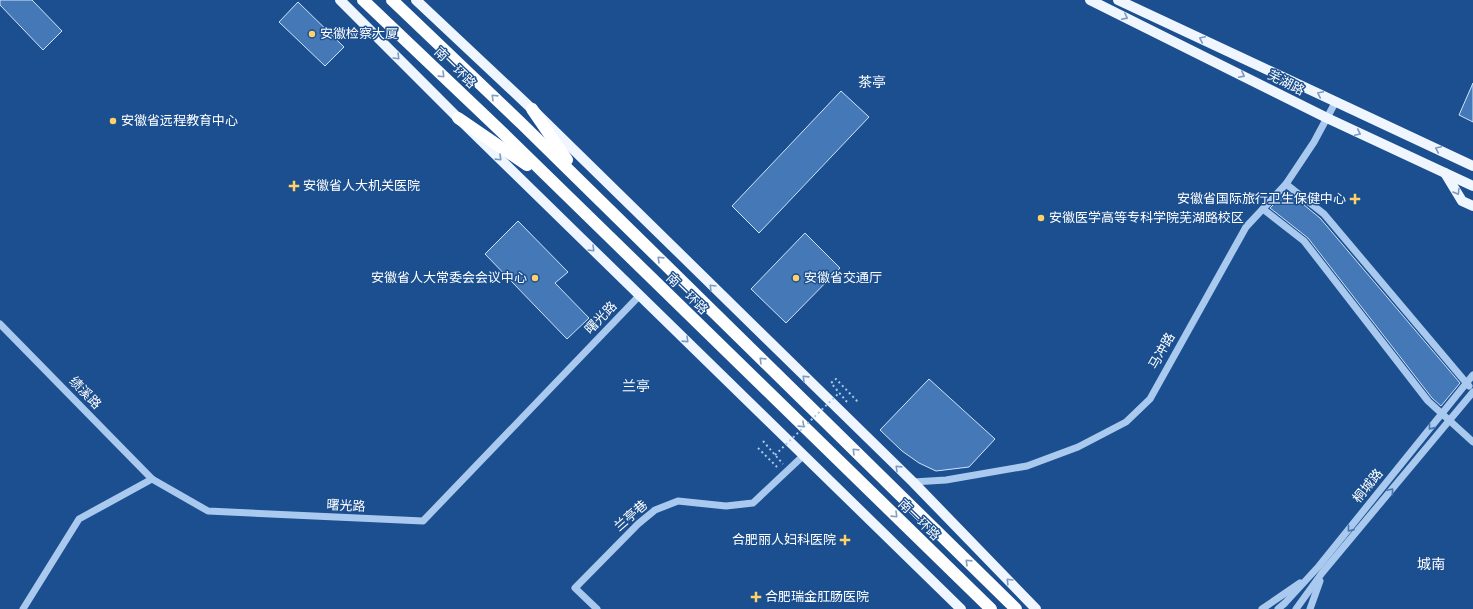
<svg xmlns="http://www.w3.org/2000/svg" width="1473" height="609" viewBox="0 0 1473 609" font-family="'Varela Round','Noto Sans SC',sans-serif">
<style>
.building{fill:#4478b7;stroke:#cfe3fa}
.lines{fill:none;stroke-linecap:round;stroke-linejoin:round}
.path{stroke:#a9c9ee;stroke-width:2;stroke-dasharray:2 3;stroke-linecap:butt}
.minor{stroke:#a9c9ee;stroke-width:7}
.major{stroke:#f0f6ff;stroke-width:10}
.highway{stroke:#fff;stroke-width:12}
.path-bridge{stroke:#a9c9ee;stroke-width:2;stroke-dasharray:2 3;stroke-linecap:butt}
.oneway{stroke:#7b9ac1}
.oneway2{stroke:#829ec1}
.oneway3{stroke:#4674ac}
.poi-dot{fill:#ffd166;stroke:#1b4f8f;stroke-width:1.5}
.labels{text-anchor:middle;dominant-baseline:central;stroke-width:3;stroke-linejoin:round;paint-order:stroke}
.poi-label{font-size:13px;fill:#fff;stroke:#1b4f8f;text-anchor:start}
.street-label{font-size:13px;fill:#fff;stroke:#1b4f8f}
.neighbourhood-label{font-size:14px;fill:#fff;stroke:#1b4f8f}
</style>
<rect width="100%" height="100%" fill="#1b4f8f"/>
<!-- building -->
<g class="building">
<path d="M0,0h32l30,31 -19,19 -43,-45z"/>
<path d="M298,2l46,45 -19,19 -46,-44z"/>
<path d="M1473,83v39l-14,-7z"/>
<path d="M841,91l28,26 -110,116 -27,-27z"/>
<path d="M1287,191l33,27 140,165 -19,23 -9,-8 -124,-160 -38,-30z"/>
<path d="M518,221l50,51 -13,11 34,35 -22,21 -82,-85z"/>
<path d="M805,233l35,35 -54,55 -35,-34z"/>
<path d="M929,379l66,60 -26,28 -33,4 -17,-8 -17,-12 -22,-21z"/>
</g>
<g class="lines">
<!-- path -->
<g class="path">
<path d="M847,402l-16,-19 5,-4 23,24"/>
<path d="M763,441l20,23"/>
<path d="M758,448l21,21"/>
</g>
<!-- minor -->
<g class="minor">
<path d="M1286,184l38,30 145,172"/>
<path d="M1263,209l41,32 124,160 45,41"/>
<path d="M0,324l152,155"/>
<path d="M913,482l33,-2 81,-14 51,-19 48,-25 24,-23 96,-172 40,-43 28,-42 22,-41"/>
<path d="M23,609l56,-90 73,-40 56,32 215,10 217,-226"/>
<path d="M597,609l-22,-21 63,-64 17,-14 23,-9 48,5 27,-3 51,-48"/>
<path d="M1262,609l38,-26"/>
<path d="M1278,609l7,-6 34,-37 154,-191"/>
<path d="M1296,609l26,-36 151,-181"/>
<path d="M1310,609l10,-28"/>
</g>
<!-- major -->
<g class="major">
<path d="M340,0l118,118 503,491"/>
<path d="M416,0l116,109 381,373 123,127"/>
<path d="M1090,0l237,118 146,68"/>
<path d="M1118,0l355,166"/>
<path d="M1445,173l17,28 11,5"/>
</g>
<!-- highway -->
<g class="highway">
<path d="M363,0l144,137 484,472"/>
<path d="M392,0l130,124 494,485"/>
<path d="M532,109l35,51"/>
<path d="M458,118l69,47"/>
</g>
<!-- path-bridge -->
<path class="path-bridge" d="M775,455l64,-62"/>
</g>
<!-- one-way arrows -->
<defs><path id="oneway-chevron" d="M-2-3.5L2.5 0L-2 3.5" fill="none" stroke-width="1.6" stroke-linecap="round" stroke-linejoin="round"/></defs>
<g class="oneway">
<use href="#oneway-chevron" transform="translate(1125 17) rotate(27)"/>
<use href="#oneway-chevron" transform="translate(1202 39) rotate(-155)"/>
<use href="#oneway-chevron" transform="translate(397 57) rotate(45)"/>
<use href="#oneway-chevron" transform="translate(1242 75) rotate(27)"/>
<use href="#oneway-chevron" transform="translate(1320 94) rotate(-155)"/>
<use href="#oneway-chevron" transform="translate(1358 133) rotate(25)"/>
<use href="#oneway-chevron" transform="translate(1438 149) rotate(-155)"/>
<use href="#oneway-chevron" transform="translate(499 158) rotate(44)"/>
<use href="#oneway-chevron" transform="translate(1457 192) rotate(59)"/>
<use href="#oneway-chevron" transform="translate(592 249) rotate(44)"/>
<use href="#oneway-chevron" transform="translate(712 287) rotate(-135)"/>
<use href="#oneway-chevron" transform="translate(686 340) rotate(44)"/>
<use href="#oneway-chevron" transform="translate(805 378) rotate(-136)"/>
<use href="#oneway-chevron" transform="translate(898 468) rotate(-136)"/>
<use href="#oneway-chevron" transform="translate(1009 581) rotate(-134)"/>
</g>
<g class="oneway2">
<use href="#oneway-chevron" transform="translate(442 75) rotate(44)"/>
<use href="#oneway-chevron" transform="translate(494 97) rotate(-136)"/>
<use href="#oneway-chevron" transform="translate(660 259) rotate(-136)"/>
<use href="#oneway-chevron" transform="translate(762 360) rotate(-136)"/>
<use href="#oneway-chevron" transform="translate(802 425) rotate(44)"/>
<use href="#oneway-chevron" transform="translate(855 451) rotate(-136)"/>
<use href="#oneway-chevron" transform="translate(895 515) rotate(44)"/>
<use href="#oneway-chevron" transform="translate(968 562) rotate(-136)"/>
</g>
<g class="oneway3">
<use href="#oneway-chevron" transform="translate(1431 427) rotate(129)"/>
<use href="#oneway-chevron" transform="translate(1391 491) rotate(-50)"/>
<use href="#oneway-chevron" transform="translate(1350 529) rotate(129)"/>
</g>
<!-- markers -->
<g class="poi-dot">
<circle cx="312" cy="34" r="4"/>
<circle cx="113" cy="121" r="4"/>
<path d="M292 180h4v4h4v4h-4v4h-4v-4h-4v-4h4z"/>
<path d="M1353 193h4v4h4v4h-4v4h-4v-4h-4v-4h4z"/>
<circle cx="1041" cy="218" r="4"/>
<circle cx="535" cy="278" r="4"/>
<circle cx="796" cy="278" r="4"/>
<path d="M843 534h4v4h4v4h-4v4h-4v-4h-4v-4h4z"/>
<path d="M754 591h4v4h4v4h-4v4h-4v-4h-4v-4h4z"/>
</g>
<g class="labels">
<!-- poi labels -->
<g class="poi-label">
<text x="320" y="34">安徽检察大厦</text>
<text x="121" y="121">安徽省远程教育中心</text>
<text x="303" y="186">安徽省人大机关医院</text>
<text x="1346" y="199" text-anchor="end">安徽省国际旅行卫生保健中心</text>
<text x="1049" y="218">安徽医学高等专科学院芜湖路校区</text>
<text x="527" y="278" text-anchor="end">安徽省人大常委会会议中心</text>
<text x="804" y="278">安徽省交通厅</text>
<text x="836" y="540" text-anchor="end">合肥丽人妇科医院</text>
<text x="765" y="597">合肥瑞金肛肠医院</text>
</g>
<!-- street labels -->
<g class="street-label">
<text transform="translate(455 68) rotate(44)">南一环路</text>
<text transform="translate(1286 83) rotate(27)">芜湖路</text>
<text transform="translate(687 294) rotate(44)">南一环路</text>
<text transform="translate(601 318) rotate(-46)">曙光路</text>
<text transform="translate(1162 351) rotate(-61)">马冲路</text>
<text transform="translate(85 393) rotate(46)">绩溪路</text>
<text transform="translate(1368 486) rotate(-51)">桐城路</text>
<text transform="translate(346 506) rotate(3)">曙光路</text>
<text transform="translate(631 516) rotate(-41)">兰亭巷</text>
<text transform="translate(919 520) rotate(44)">南一环路</text>
</g>
<!-- neighbourhood labels -->
<g class="neighbourhood-label">
<text x="872" y="82">茶亭</text>
<text x="636" y="386">兰亭</text>
<text x="1431" y="564">城南</text>
</g>
</g>
</svg>
